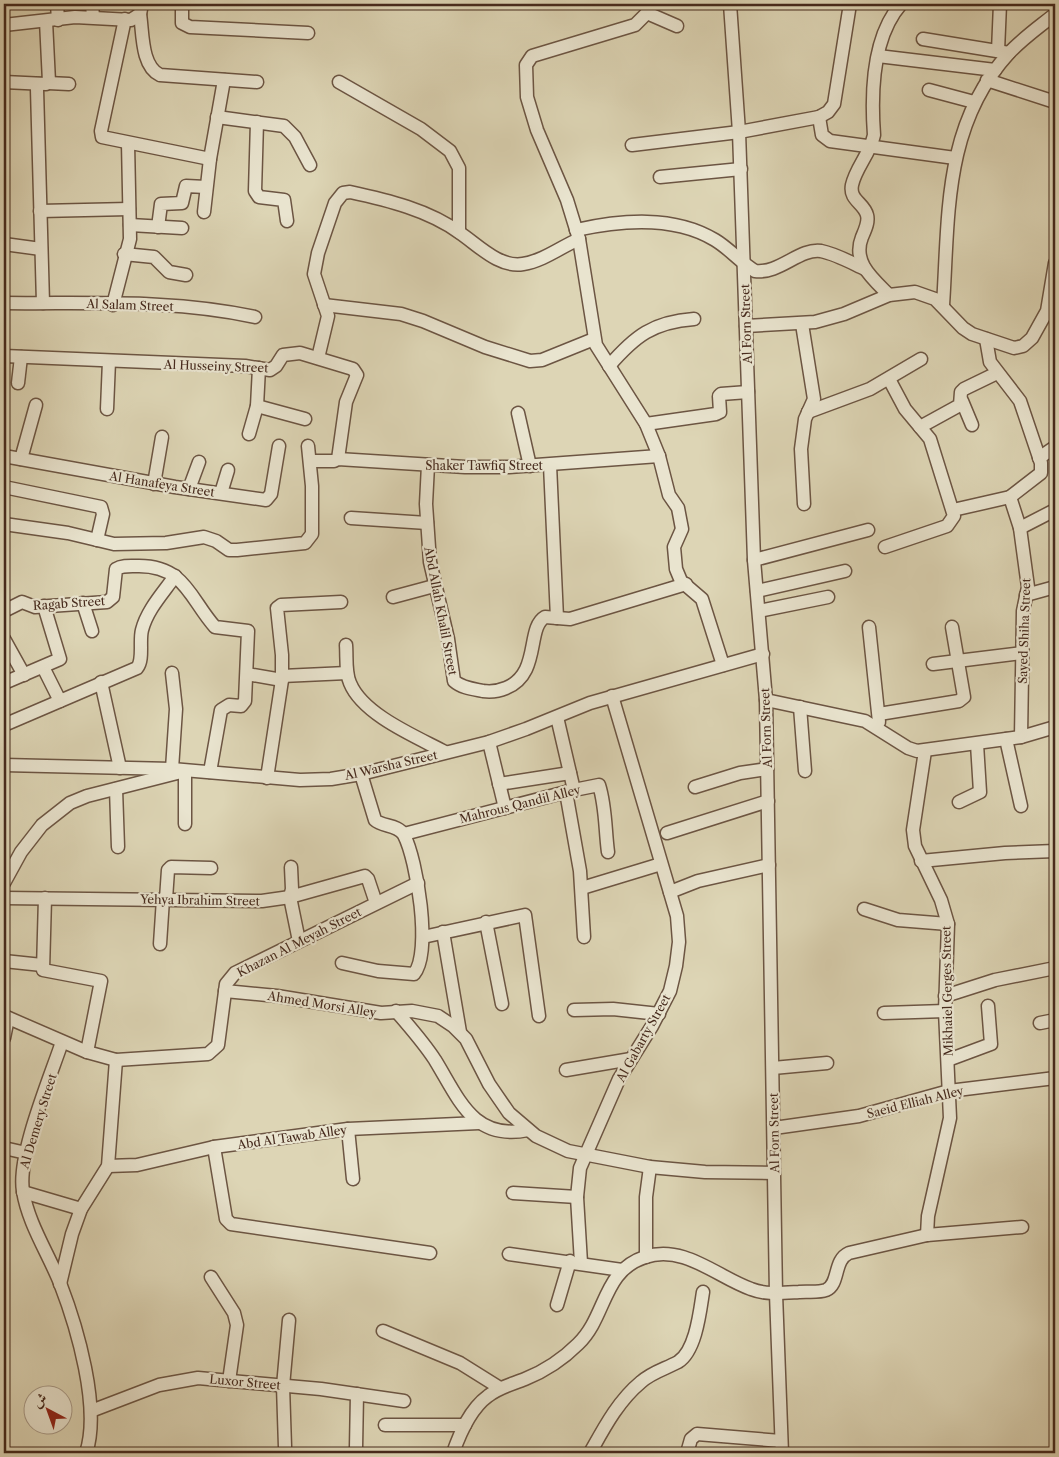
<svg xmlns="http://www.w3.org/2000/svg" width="1059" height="1457" viewBox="0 0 1059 1457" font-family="'Libre Caslon Text',Amiri,serif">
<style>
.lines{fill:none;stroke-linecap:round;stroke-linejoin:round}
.minor-casing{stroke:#6c5543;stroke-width:15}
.minor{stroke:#e9e4cf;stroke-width:12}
.labels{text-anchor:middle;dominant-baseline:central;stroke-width:4.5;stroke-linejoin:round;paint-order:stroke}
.street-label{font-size:12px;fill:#462a1d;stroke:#e9e4cf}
</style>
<rect width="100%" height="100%" fill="#ddd5b5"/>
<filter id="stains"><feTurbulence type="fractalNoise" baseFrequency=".004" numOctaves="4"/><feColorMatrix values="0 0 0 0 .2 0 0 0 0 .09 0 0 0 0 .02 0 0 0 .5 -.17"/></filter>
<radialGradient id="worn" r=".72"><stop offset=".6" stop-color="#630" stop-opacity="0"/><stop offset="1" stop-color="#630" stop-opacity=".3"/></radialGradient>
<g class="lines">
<defs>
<g id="minor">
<path d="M57,4l1,16"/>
<path d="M92,4l1,13"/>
<path d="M182,4v19l8,4 118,6"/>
<path d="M650,4l-3,9 -12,12 -103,31 -6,9 1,32 10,33 30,70 12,39 17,106 50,79 13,32 10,39 9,13 4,21 -8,18 2,22 5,12 21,18 21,66"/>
<path d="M730,4l9,128 15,428 12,140 10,594 6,159"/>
<path d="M647,13l30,13"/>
<path d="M140,14c3,19 1,52 20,61l97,7"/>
<path d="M125,19l-24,112 1,6 108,22"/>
<path d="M4,25l71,-8 56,3 9,-6 2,-10"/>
<path d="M923,39l86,14"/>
<path d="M998,51l2,-47"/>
<path d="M878,56l117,14"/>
<path d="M987,80l68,22"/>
<path d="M4,82l42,2 3,-2 -3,-61"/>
<path d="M339,82l82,47 29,22 9,17v64"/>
<path d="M48,83l21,1"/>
<path d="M39,84l-2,5 6,214"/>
<path d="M929,90l45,12"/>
<path d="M217,117l67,9 11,11 15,28"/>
<path d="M819,117l3,18 8,6 125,17"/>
<path d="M257,122l-2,69 4,6 25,3 3,21"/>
<path d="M632,145l107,-13 80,-15 9,-5 6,-8 16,-100"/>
<path d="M660,177l81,-8"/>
<path d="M40,211l89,-2"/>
<path d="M204,212l6,-53 14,-79"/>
<path d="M130,225l52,3"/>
<path d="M158,227l3,-23 21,-1 4,-17 20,1"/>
<path d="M576,230c45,-10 98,-15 139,10 15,9 25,22 40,31 25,3 44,-23 66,-20 15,3 31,12 44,18"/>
<path d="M4,244l37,5"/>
<path d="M124,254l30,3 15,15 17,3"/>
<path d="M889,295c-17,-17 -37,-33 -27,-58 3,-7 7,-15 5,-22 -3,-12 -18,-15 -15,-30 4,-18 18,-31 22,-50 -3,-41 -2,-98 27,-131"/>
<path d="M4,303c83,1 169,-4 251,14"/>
<path d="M113,305l17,-66 -2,-96"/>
<path d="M324,305l77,9 22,7 62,26 45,14 12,-1 52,-21"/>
<path d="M943,305c6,-90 0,-180 66,-252 14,-15 30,-26 46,-39"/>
<path d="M802,324l12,75 -9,20 -4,30 3,55"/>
<path d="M746,326l69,-4 29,-8 45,-19 26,-3 20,7 28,29 9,6 42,14 9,-2 9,-8 15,-27 8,-48"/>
<path d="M4,356l241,10 25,4 6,-4 7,-11 17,-2 53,16 4,6 -11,27 -8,57"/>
<path d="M318,358l10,-42 -14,-42 4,-21 17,-50 8,-10 7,-1c37,8 79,18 110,41 18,12 39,35 63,31 20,-3 38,-17 56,-25"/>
<path d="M609,366c26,-30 44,-44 85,-47"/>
<path d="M18,383l3,-26"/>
<path d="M962,401l10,24"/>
<path d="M257,406l48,13"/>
<path d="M107,409l2,-48"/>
<path d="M808,412l62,-23 51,-30"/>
<path d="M518,413l12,53"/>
<path d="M646,424l70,-10 4,-2 -1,-16 2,-2 27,-2"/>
<path d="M920,427l40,-22 1,-13 3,-3 33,-16"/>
<path d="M249,434l8,-28 2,-38"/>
<path d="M4,456l171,31 91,13 5,-6 8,-48"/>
<path d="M1039,458l16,-11"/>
<path d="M21,459l15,-54"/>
<path d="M310,461h24l4,-2 127,8h44l150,-11"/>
<path d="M428,465l-2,39 4,58 18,77 6,42c8,7 19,8 29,10 8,1 16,0 23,-3 35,-14 20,-60 39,-71l25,2 116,-35"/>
<path d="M550,465l7,153"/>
<path d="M154,484l8,-47"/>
<path d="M4,487l97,20 2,7 -6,26"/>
<path d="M189,489l10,-27"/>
<path d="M221,493l7,-23"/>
<path d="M1010,497l10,31 8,59 -5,24 -2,126"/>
<path d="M953,510l57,-13 31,-24v-10l-21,-62 -30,-39 -4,-23"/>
<path d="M351,518l76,5"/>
<path d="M4,524l64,9 46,11 52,-1 38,-6 12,4 13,9h8l68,-7 7,-9v-48l-4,-40"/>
<path d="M1020,528l35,-18"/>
<path d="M885,547l62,-21 7,-10 -24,-77 -25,-30 -16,-30"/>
<path d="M754,560l114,-30"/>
<path d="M757,591l88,-20"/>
<path d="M1026,595l29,-8"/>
<path d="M393,597l41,-11"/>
<path d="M83,603l9,28"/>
<path d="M4,611l18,-9 13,5 72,-5 6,-5 3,-28c6,-4 15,-3 23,-3 46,0 51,33 76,61l33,4 -3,70 -4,5 -12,-1 -8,5 -11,62"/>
<path d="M759,611l69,-14"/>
<path d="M869,627l10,95"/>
<path d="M4,639l20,36"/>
<path d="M346,645c1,12 -1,27 4,38 13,32 67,54 95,69"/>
<path d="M933,664l89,-11"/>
<path d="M43,667l17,34"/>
<path d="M172,673l4,36 -4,60"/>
<path d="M247,674l35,6"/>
<path d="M282,676l65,-3"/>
<path d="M101,682l19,86"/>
<path d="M4,683l56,-24 -16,-53"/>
<path d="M766,700l99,21 43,27 9,3 104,-14 34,-10"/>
<path d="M800,707l5,64"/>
<path d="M879,714l80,-13 5,-4 -12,-70"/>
<path d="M557,717l17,73"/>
<path d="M4,725l133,-57c7,-8 2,-27 5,-38 5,-20 21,-37 33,-54"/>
<path d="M1006,739l15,67"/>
<path d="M489,742l16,66"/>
<path d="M925,751l-12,79 2,16 26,54 7,24 -3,87 5,107 -22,98 -1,19"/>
<path d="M4,765l168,4 128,11 31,-1 30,-5 128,-32 37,-13 64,-26 173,-49"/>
<path d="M267,778l15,-98v-25l-5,-47 4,-3 60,-3"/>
<path d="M499,784l71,-11"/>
<path d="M695,787l45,-14 27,-4"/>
<path d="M116,789l2,58"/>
<path d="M566,792l14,79 4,66"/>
<path d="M959,802l21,-10 -3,-48"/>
<path d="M667,833l101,-32"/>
<path d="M404,834l170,-44 25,-5c7,22 6,45 9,67"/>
<path d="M921,861l84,-8 50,-2"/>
<path d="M291,867l1,22 -2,8 9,44"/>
<path d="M4,883l17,-31 21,-27 28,-22 17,-7 98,-25v53"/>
<path d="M582,888l79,-24"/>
<path d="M670,892l28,-11 71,-16"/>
<path d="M4,898l258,3 28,-4 75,-21 3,3 8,24"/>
<path d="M45,898l-2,72 58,11 -14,71"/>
<path d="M166,899l2,-29 3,-3 40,1"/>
<path d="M864,909l34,11 50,4"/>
<path d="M486,922l16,82"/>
<path d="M443,932l17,100"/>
<path d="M423,937l102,-22 14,101"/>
<path d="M160,944l3,-45"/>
<path d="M4,961l38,4"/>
<path d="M342,963l36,8 36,3c18,-22 3,-114 -10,-139 -6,-11 -22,-8 -29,-15l-14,-46"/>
<path d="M225,991l52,5 104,17 31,-2 26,5 15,10 13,13 23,45 20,29 27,23 32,15 82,16 55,5 69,1"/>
<path d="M945,996l50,-16 60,-12"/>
<path d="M574,1010l39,-1 46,5"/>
<path d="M396,1011c14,16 28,32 39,49 24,39 38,81 93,70"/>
<path d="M884,1013l61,-2"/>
<path d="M4,1016l83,36 29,8 92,-6 10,-9 8,-61 9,-11 183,-90"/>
<path d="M1040,1023l15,-3"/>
<path d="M4,1038l4,-20"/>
<path d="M62,1042c-12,36 -45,114 -39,149 5,32 25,62 37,92 17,44 41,125 26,170"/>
<path d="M948,1060l43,-16 -3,-38"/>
<path d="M773,1068l54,-5"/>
<path d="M566,1070l65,-11"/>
<path d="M774,1128l85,-12 90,-25 106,-13"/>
<path d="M348,1129l5,50"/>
<path d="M214,1147l12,72 5,5 199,29"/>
<path d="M4,1148l22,5"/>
<path d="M108,1166l29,-1 77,-18 134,-18 131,-6"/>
<path d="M23,1192l58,17"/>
<path d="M513,1193l64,4"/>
<path d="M509,1254l113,16"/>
<path d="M646,1257v-60l4,-30"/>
<path d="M581,1263l-4,-66 3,-29 39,-89 33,-53 18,-35 6,-25 3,-24 -2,-26 -65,-220"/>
<path d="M211,1277l23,36 3,12 -8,56"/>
<path d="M60,1284l12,-50 9,-25 27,-43 8,-106"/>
<path d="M557,1305l13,-44"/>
<path d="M383,1331l77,32 40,25"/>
<path d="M91,1411l68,-26 39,-7 123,11 83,12"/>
<path d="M385,1425h80"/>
<path d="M285,1447l-2,-61 6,-66"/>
<path d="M356,1448l1,-54"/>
<path d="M453,1453c7,-20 17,-44 35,-57 11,-9 25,-12 37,-17 20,-8 38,-20 53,-35 29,-28 24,-73 67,-87 39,-13 72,20 106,32 15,6 32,4 48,3 8,-1 19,1 27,-2 14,-6 7,-30 23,-37l78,-18 95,-8"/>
<path d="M590,1453c14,-25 28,-52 51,-71 11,-10 24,-13 37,-20 18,-11 22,-51 25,-70"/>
<path d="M687,1453l4,-14 6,-5 84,7"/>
</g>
</defs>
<!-- minor casing -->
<use href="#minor" class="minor-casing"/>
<!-- minor -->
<use href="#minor" class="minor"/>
</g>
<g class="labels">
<!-- street labels -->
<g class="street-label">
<text transform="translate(130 305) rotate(2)">Al Salam Street</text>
<text transform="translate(746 324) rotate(-92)">Al Forn Street</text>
<text transform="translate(216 366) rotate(2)">Al Husseiny Street</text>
<text x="484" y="465">Shaker Tawfiq Street</text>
<text transform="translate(162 484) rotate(9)">Al Hanafeya Street</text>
<text transform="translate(69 603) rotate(-4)">Ragab Street</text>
<text transform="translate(441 611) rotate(79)">Abd Allah Khalil Street</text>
<text transform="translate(1024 631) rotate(-88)">Sayed Shiha Street</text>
<text transform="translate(766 728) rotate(-92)">Al Forn Street</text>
<text transform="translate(391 765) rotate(-13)">Al Warsha Street</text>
<text transform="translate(520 804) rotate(-14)">Mahrous Qandil Alley</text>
<text transform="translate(200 900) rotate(1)">Yehya Ibrahim Street</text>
<text transform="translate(299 942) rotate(-27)">Khazan Al Meyah Street</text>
<text transform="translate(947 991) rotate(-91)">Mikhaiel Gerges Street</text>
<text transform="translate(322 1004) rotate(9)">Ahmed Morsi Alley</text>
<text transform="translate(643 1038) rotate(-61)">Al Gabarty Street</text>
<text transform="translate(915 1102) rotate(-14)">Saeid Elliah Alley</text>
<text transform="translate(38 1121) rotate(-73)">Al Demery Street</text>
<text transform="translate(774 1133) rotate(-91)">Al Forn Street</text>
<text transform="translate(292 1137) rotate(-8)">Abd Al Tawab Alley</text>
<text transform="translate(245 1382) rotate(5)">Luxor Street</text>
</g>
</g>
<!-- margin -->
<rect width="1059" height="1457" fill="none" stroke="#ddd5b5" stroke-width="20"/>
<rect x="5" y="5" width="1049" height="1447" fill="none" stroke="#462a1d" stroke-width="2.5"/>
<rect x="10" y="10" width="1039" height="1437" fill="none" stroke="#462a1d"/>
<!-- north arrow -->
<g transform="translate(48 1410) rotate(319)"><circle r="24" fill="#e9e4cf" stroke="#a89a88"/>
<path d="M0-4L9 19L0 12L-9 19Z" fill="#8f2418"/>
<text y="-8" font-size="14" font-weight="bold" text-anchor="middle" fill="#462a1d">ش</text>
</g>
<rect width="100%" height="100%" filter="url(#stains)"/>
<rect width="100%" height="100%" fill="url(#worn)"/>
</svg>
